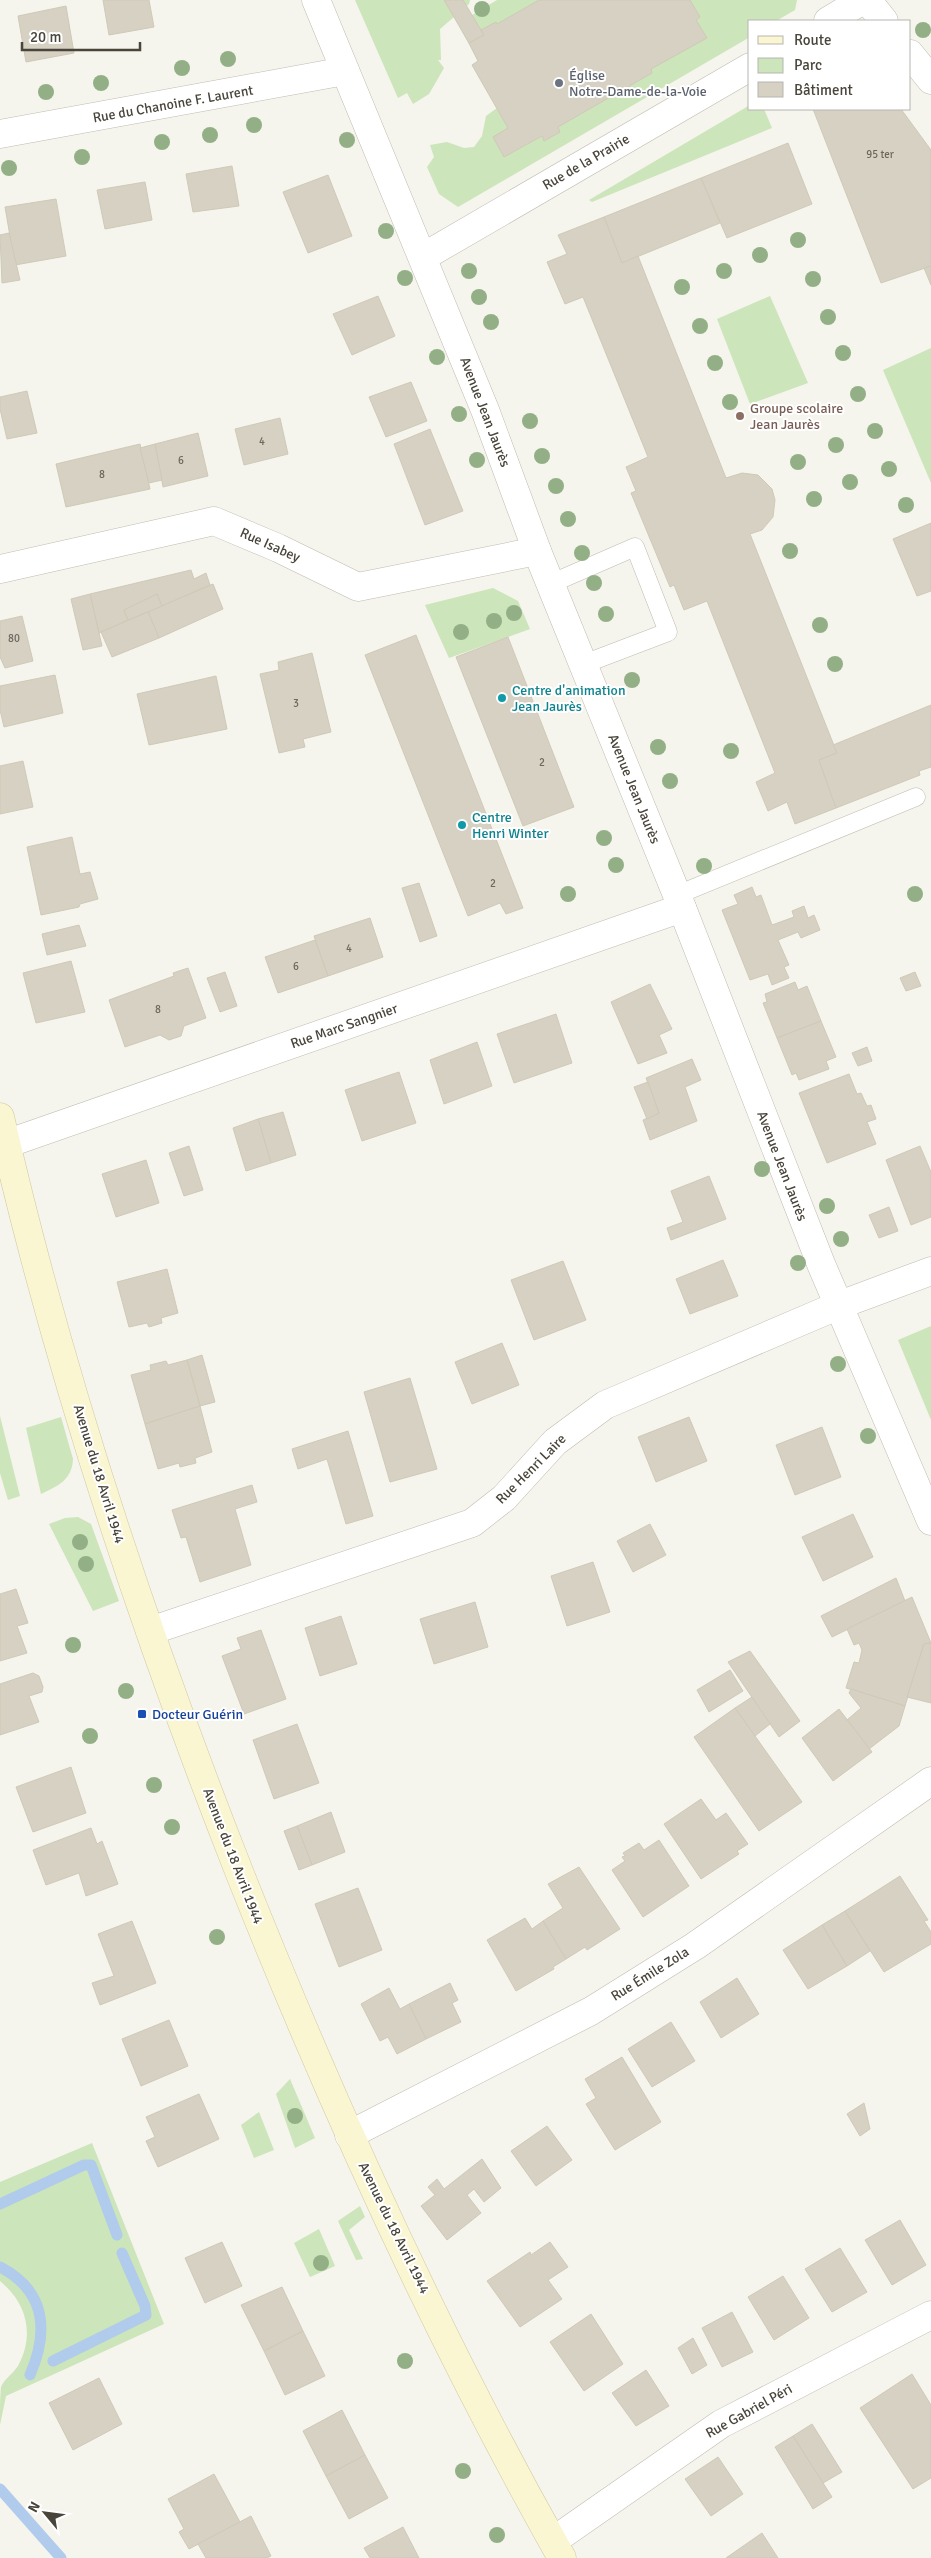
<svg xmlns="http://www.w3.org/2000/svg" width="931" height="2558" viewBox="0 0 931 2558" font-family="Signika,sans-serif">
<style>
.green{fill:#cce5ba}
.lines{fill:none;stroke-linecap:round;stroke-linejoin:round}
.stream{stroke:#b0cbeb;stroke-width:11}
.building{fill:#d6d1c3;stroke:#d0c9b7}
.lane-casing{stroke:#c0bcb0;stroke-width:19}
.street-casing{stroke:#c0bcb0;stroke-width:29}
.secondary-casing{stroke:#d0c9a1;stroke-width:29}
.lane{stroke:#fff;stroke-width:18}
.street{stroke:#fff;stroke-width:28}
.secondary{stroke:#faf6d2;stroke-width:28}
.tree{fill:#93af86}
.worship-dot{fill:#6b7280;stroke:#fff;stroke-width:2}
.education-dot{fill:#8d6e63;stroke:#fff;stroke-width:2}
.culture-dot{fill:#0f9aa8;stroke:#fff;stroke-width:2}
.transit-dot{fill:#1a4fb4;stroke:#fff;stroke-width:2}
.labels{text-anchor:middle;dominant-baseline:central;stroke-width:4;stroke-linejoin:round;paint-order:stroke}
.number-label{font-size:11px;fill:#6c685d}
.worship-label{font-size:14px;fill:#5b616d;stroke:#fff;text-anchor:start}
.street-label{font-size:14px;fill:#49453b;stroke:#fff}
.education-label{font-size:14px;fill:#785e54;stroke:#fff;text-anchor:start}
.culture-label{font-size:14px;fill:#0d838f;stroke:#fff;text-anchor:start}
.transit-label{font-size:14px;fill:#164399;stroke:#fff;text-anchor:start}
</style>
<rect width="100%" height="100%" fill="#f5f4ed"/>
<!-- green -->
<g class="green">
<path d="M355,0h115l-1,4 -29,25 1,31h-3l6,8 -15,26 -16,10 -6,-11 -9,5z"/>
<path d="M497,0h300l-2,10 -19,11h-26v16l-292,170 -19,-13 -12,-27 7,-10 -4,-12 17,-3 17,6 10,-1 8,-11 4,-20 11,-8 -25,-43 6,-4 -19,-35 13,-11z"/>
<path d="M750,105v4h14l8,19 -180,74 -3,-2z"/>
<path d="M770,296l38,87 -58,21 -33,-85z"/>
<path d="M931,348v135l-48,-113z"/>
<path d="M493,588l25,13 12,28 -81,29 -24,-53z"/>
<path d="M931,1326v94l-33,-80z"/>
<path d="M0,1416l20,80 -12,4 -8,-27z"/>
<path d="M61,1417l12,42c-1,21 -15,27 -32,35l-15,-66z"/>
<path d="M78,1517l13,7 28,77 -26,10 -44,-87 16,-6z"/>
<path d="M290,2079l25,59 -20,10 -19,-54z"/>
<path d="M259,2112l15,38 -20,8 -13,-33z"/>
<path d="M92,2143l72,181 -158,72 -6,29c0,-11 0,-29 1,-38 3,-8 12,-13 17,-21 17,-31 9,-63 -18,-85v-99z"/>
<path d="M360,2206l5,11 -16,13 14,29 -7,1 -18,-39z"/>
<path d="M319,2229l16,37 -25,11 -16,-34z"/>
</g>
<g class="lines">
<!-- stream -->
<g class="stream">
<path d="M0,2204l84,-39h7l26,70"/>
<path d="M0,2267c46,24 49,64 30,108"/>
<path d="M53,2361l93,-46 -1,-9 -23,-53"/>
<path d="M0,2489l61,69"/>
</g>
</g>
<!-- building -->
<g class="building">
<path d="M103,0h46l5,27 -45,8z"/>
<path d="M444,0h19l21,35 -15,8z"/>
<path d="M539,0h151l10,17 -4,3 11,18 -56,31 1,4 -94,54 2,5 -16,9 -2,-5 -38,21 -11,-20 15,-9 -36,-63 6,-4 -9,-18 15,-8 -3,-5 15,-8 1,2z"/>
<path d="M66,6l8,47 -48,9 -8,-46z"/>
<path d="M813,109h88l30,41v116l-50,17z"/>
<path d="M788,143l24,61 -85,34 -26,-60z"/>
<path d="M232,166l7,40 -46,6 -7,-38z"/>
<path d="M328,175l24,61 -44,17 -25,-61z"/>
<path d="M701,178l19,45 -98,40 -18,-46z"/>
<path d="M145,182l7,38 -47,9 -8,-39z"/>
<path d="M56,199l10,57 -51,9 -10,-58z"/>
<path d="M604,217l18,46 16,-7 88,222 16,-5 16,2 14,14 3,11 -2,17 -11,13 -12,4 87,219 -18,7 17,48 -41,16 -8,-22 -19,9 -12,-29 19,-9 -68,-172 -23,9 -10,-25 -4,2 -39,-94 5,-2 -10,-24 22,-10 -65,-160 -18,7 -18,-42 20,-8 -9,-19z"/>
<path d="M9,233l11,47 -18,3 -2,-48z"/>
<path d="M931,266v19l-7,-17z"/>
<path d="M378,296l17,40 -43,19 -19,-41z"/>
<path d="M411,382l16,39 -41,16 -17,-40z"/>
<path d="M27,391l10,42 -30,6 -7,-30v-12z"/>
<path d="M280,418l8,36 -44,11 -9,-36z"/>
<path d="M430,429l33,82 -38,14 -31,-81z"/>
<path d="M198,433l10,43 -45,11 -8,-43z"/>
<path d="M140,444l10,45 -84,18 -10,-43z"/>
<path d="M155,444l7,36 -13,3 -9,-35z"/>
<path d="M931,523v68l-14,5 -24,-57z"/>
<path d="M191,570l3,9 12,-6 4,12 -48,21 -5,-12 -33,16 4,10 -29,13 -9,-39z"/>
<path d="M213,584l10,25 -64,29 -11,-26z"/>
<path d="M90,594l12,52 -19,4 -12,-51z"/>
<path d="M157,594l5,12 -34,14 -4,-10z"/>
<path d="M148,612l11,26 -47,19 -11,-25z"/>
<path d="M22,616l11,45 -28,7 -5,-11v-36z"/>
<path d="M416,635l107,273 -17,6 -6,-11 -32,13 -103,-261z"/>
<path d="M508,637l66,170 -51,19 -67,-169z"/>
<path d="M312,653l19,79 -28,7 2,8 -26,6 -19,-79 19,-4 -1,-8z"/>
<path d="M55,675l8,38 -59,14 -4,-17v-24z"/>
<path d="M216,676l11,53 -78,16 -12,-51z"/>
<path d="M931,705v62l-12,4 1,4 -84,33 -17,-48 18,-7 -4,-8z"/>
<path d="M23,761l10,46 -33,7v-48z"/>
<path d="M72,837l8,37 10,-2 8,27 -18,5 -1,3 -38,8 -14,-68z"/>
<path d="M419,883l18,53 -17,6 -18,-54z"/>
<path d="M752,887l4,10 5,-2 11,30 22,-8 -2,-6 12,-5 4,12 6,-3 6,15 -19,8 -3,-6 -20,8 11,25 -5,2 5,11 -17,7 -4,-11 -18,6 -28,-70 16,-6 -4,-9z"/>
<path d="M370,918l13,39 -55,19 -14,-40z"/>
<path d="M79,925l7,21 -39,9 -5,-21z"/>
<path d="M315,940l13,36 -50,17 -13,-36z"/>
<path d="M71,961l14,51 -49,11 -13,-50z"/>
<path d="M188,968l18,50 -22,8 -3,10 -12,4 -9,-5 -35,12 -16,-47 65,-24 -1,-3z"/>
<path d="M225,972l12,34 -17,6 -13,-34z"/>
<path d="M915,972l6,14 -15,5 -6,-13z"/>
<path d="M795,982l3,8 9,-4 14,35 -44,17 -14,-35 4,-1 -2,-8z"/>
<path d="M650,984l22,45 -13,6 8,18 -29,11 -27,-62z"/>
<path d="M556,1014l16,49 -58,20 -17,-49z"/>
<path d="M821,1021l15,36 -10,4 3,8 -30,11 -3,-7 -4,2 -15,-37z"/>
<path d="M477,1042l15,44 -48,18 -14,-44z"/>
<path d="M867,1047l5,14 -14,5 -6,-13z"/>
<path d="M692,1059l9,21 -16,7 12,34 -47,19 -7,-20 16,-7 -13,-35z"/>
<path d="M399,1072l17,51 -54,18 -17,-51z"/>
<path d="M849,1074l8,20 4,-1 6,13 4,-1 5,14 -9,3 9,22 -49,19 -28,-70z"/>
<path d="M648,1082l11,31 -12,6 -13,-32z"/>
<path d="M283,1112l13,43 -25,8 -13,-44z"/>
<path d="M258,1119l13,44 -25,8 -13,-43z"/>
<path d="M189,1146l14,44 -19,6 -15,-43z"/>
<path d="M920,1146l11,26v45l-20,8 -25,-65z"/>
<path d="M146,1160l13,43 -43,14 -14,-43z"/>
<path d="M709,1176l17,43 -55,21 -4,-12 16,-6 -12,-31z"/>
<path d="M889,1207l9,24 -19,7 -10,-23z"/>
<path d="M723,1260l15,36 -48,18 -14,-35z"/>
<path d="M563,1261l23,59 -52,20 -23,-60z"/>
<path d="M167,1269l11,44 -17,5 1,5 -13,4 -2,-4 -18,4 -12,-45z"/>
<path d="M502,1343l17,42 -47,19 -17,-42z"/>
<path d="M202,1355l13,47 -15,4 -13,-46z"/>
<path d="M187,1360l13,46 -55,18 -14,-49 20,-5 -1,-5 16,-4 2,4z"/>
<path d="M410,1378l27,91 -47,13 -26,-90z"/>
<path d="M200,1406l12,46 -17,6 1,5 -16,4 -1,-4 -21,6 -13,-45z"/>
<path d="M689,1417l18,44 -51,21 -18,-45z"/>
<path d="M822,1427l19,50 -46,18 -19,-50z"/>
<path d="M348,1431l25,85 -27,8 -19,-65 -29,10 -6,-20z"/>
<path d="M252,1485l5,17 -22,7 16,56 -51,17 -14,-45 -5,1 -9,-28z"/>
<path d="M853,1514l20,43 -50,24 -21,-44z"/>
<path d="M650,1524l16,31 -33,17 -16,-31z"/>
<path d="M593,1562l17,50 -43,14 -16,-50z"/>
<path d="M896,1578l9,23 -73,36 -11,-21z"/>
<path d="M16,1589l12,34 -11,3 10,27 -27,8v-67z"/>
<path d="M912,1597l19,46 -7,1 -19,62 -59,-18 8,-26 5,1 3,-13 -3,-7 -5,2 -7,-16z"/>
<path d="M475,1602l13,45 -54,17 -14,-45z"/>
<path d="M341,1616l16,48 -37,12 -15,-48z"/>
<path d="M261,1630l25,69 -42,15 -22,-58 19,-7 -4,-11z"/>
<path d="M931,1643v60l-24,-6 17,-53z"/>
<path d="M750,1651l50,70 -21,16 -51,-75z"/>
<path d="M730,1670l13,21 -34,21 -12,-22z"/>
<path d="M33,1673l6,3 4,11 -1,5 -13,4 10,26 -39,13v-51z"/>
<path d="M851,1689l54,17 -6,20 -30,23 -22,-29 14,-12 -12,-15z"/>
<path d="M752,1697l18,27 -15,12 -20,-28z"/>
<path d="M735,1708l67,94 -43,29 -65,-94z"/>
<path d="M839,1709l33,43 -39,29 -31,-43z"/>
<path d="M297,1724l22,59 -45,16 -21,-59z"/>
<path d="M71,1767l15,46 -53,19 -17,-45z"/>
<path d="M701,1799l15,21 10,-7 22,31 -11,7 2,3 -38,25 -37,-55z"/>
<path d="M331,1812l14,40 -33,13 -15,-39z"/>
<path d="M297,1826l15,39 -13,5 -15,-39z"/>
<path d="M91,1828l6,16 5,-3 16,43 -32,12 -7,-23 -33,12 -13,-35z"/>
<path d="M659,1840l30,46 -46,31 -31,-47 13,-9 -3,-4 3,-1 -2,-3 16,-10 5,7z"/>
<path d="M579,1867l41,62 -33,21 -2,-3 -19,12 -23,-38 20,-13 -15,-24z"/>
<path d="M900,1876l28,44 -4,1 7,11v12l-47,28 -39,-61z"/>
<path d="M358,1888l24,62 -43,17 -24,-63z"/>
<path d="M845,1911l25,40 -23,15 -25,-41z"/>
<path d="M525,1918l7,11 11,-8 23,38 -13,8 1,2 -38,22 -29,-51z"/>
<path d="M132,1921l24,62 -56,22 -8,-22 22,-7 -16,-42z"/>
<path d="M822,1925l25,41 -39,23 -25,-39z"/>
<path d="M737,1978l22,36 -38,24 -21,-36z"/>
<path d="M450,1983l8,17 -6,3 9,19 -35,17 -17,-35z"/>
<path d="M389,1988l11,21 9,-5 17,35 -29,15 -9,-17 -8,4 -19,-37z"/>
<path d="M169,2020l19,46 -47,20 -19,-47z"/>
<path d="M671,2022l24,39 -43,26 -24,-38z"/>
<path d="M622,2057l39,65 -46,28 -29,-46 10,-6 -11,-19z"/>
<path d="M199,2094l20,45 -61,28 -12,-26 9,-4 -9,-20z"/>
<path d="M864,2103l6,26 -10,7 -13,-22z"/>
<path d="M547,2126l25,34 -36,26 -25,-35z"/>
<path d="M482,2159l19,29 -17,14 -10,-13 -7,6 14,18 -34,27 -26,-34 14,-11 -7,-8 9,-8 7,10z"/>
<path d="M900,2220l26,45 -34,20 -27,-45z"/>
<path d="M222,2242l20,44 -37,17 -20,-45z"/>
<path d="M550,2242l18,25 -20,13 14,19 -42,28 -33,-46 43,-29 1,3z"/>
<path d="M840,2248l27,44 -35,20 -27,-43z"/>
<path d="M783,2276l26,42 -35,22 -26,-43z"/>
<path d="M282,2287l21,44 -39,20 -23,-46z"/>
<path d="M732,2312l21,40 -31,15 -20,-39z"/>
<path d="M591,2314l32,50 -39,27 -34,-49z"/>
<path d="M303,2331l22,45 -40,19 -21,-44z"/>
<path d="M693,2338l14,27 -15,9 -14,-26z"/>
<path d="M646,2370l23,36 -33,20 -24,-33z"/>
<path d="M912,2374l19,31v73l-18,11 -53,-81z"/>
<path d="M99,2378l23,46 -49,26 -24,-47z"/>
<path d="M342,2410l23,45 -39,21 -23,-45z"/>
<path d="M812,2424l30,48 -19,11 -30,-47z"/>
<path d="M793,2436l39,61 -19,12 -38,-62z"/>
<path d="M365,2455l23,43 -39,21 -23,-43z"/>
<path d="M718,2457l25,37 -32,22 -26,-37z"/>
<path d="M214,2474l26,48 -51,27 -10,-17 5,-3 -16,-30z"/>
<path d="M251,2516l20,40 -4,2h-61l-8,-14z"/>
<path d="M403,2527l16,31h-49l-6,-10z"/>
<path d="M762,2533l16,25h-52z"/>
</g>
<g class="lines">
<defs>
<g id="lane">
<path d="M550,584l85,-37 33,85 -84,32"/>
<path d="M677,895l239,-98"/>
</g>
<g id="street">
<path d="M316,0l169,410 52,141 140,344 144,369 110,257"/>
<path d="M867,0l17,21"/>
<path d="M828,21l35,-21"/>
<path d="M910,54l21,26"/>
<path d="M0,134l345,-63"/>
<path d="M423,257l327,-190"/>
<path d="M0,569l214,-48 64,27 80,39 179,-36"/>
<path d="M6,1144l676,-236"/>
<path d="M150,1631l322,-108 32,-25 51,-56 50,-37 232,-99 94,-35"/>
<path d="M349,2135l242,-124 104,-65 236,-165"/>
<path d="M553,2541l168,-117 210,-109"/>
</g>
<path id="secondary" d="M0,1117c59,258 143,511 240,757 93,234 198,465 322,684"/>
</defs>
<!-- lane casing -->
<use href="#lane" class="lane-casing"/>
<!-- street casing -->
<use href="#street" class="street-casing"/>
<!-- secondary casing -->
<use href="#secondary" class="secondary-casing"/>
<!-- lane -->
<use href="#lane" class="lane"/>
<!-- street -->
<use href="#street" class="street"/>
<!-- secondary -->
<use href="#secondary" class="secondary"/>
</g>
<!-- trees -->
<g class="tree">
<circle cx="482" cy="9" r="8"/>
<circle cx="923" cy="30" r="8"/>
<circle cx="228" cy="59" r="8"/>
<circle cx="182" cy="68" r="8"/>
<circle cx="101" cy="83" r="8"/>
<circle cx="46" cy="92" r="8"/>
<circle cx="254" cy="125" r="8"/>
<circle cx="210" cy="135" r="8"/>
<circle cx="347" cy="140" r="8"/>
<circle cx="162" cy="142" r="8"/>
<circle cx="82" cy="157" r="8"/>
<circle cx="9" cy="168" r="8"/>
<circle cx="386" cy="231" r="8"/>
<circle cx="798" cy="240" r="8"/>
<circle cx="760" cy="255" r="8"/>
<circle cx="469" cy="271" r="8"/>
<circle cx="724" cy="271" r="8"/>
<circle cx="405" cy="278" r="8"/>
<circle cx="813" cy="279" r="8"/>
<circle cx="682" cy="287" r="8"/>
<circle cx="479" cy="297" r="8"/>
<circle cx="828" cy="317" r="8"/>
<circle cx="491" cy="322" r="8"/>
<circle cx="700" cy="326" r="8"/>
<circle cx="843" cy="353" r="8"/>
<circle cx="437" cy="357" r="8"/>
<circle cx="715" cy="363" r="8"/>
<circle cx="858" cy="394" r="8"/>
<circle cx="730" cy="402" r="8"/>
<circle cx="459" cy="414" r="8"/>
<circle cx="530" cy="421" r="8"/>
<circle cx="875" cy="431" r="8"/>
<circle cx="836" cy="445" r="8"/>
<circle cx="542" cy="456" r="8"/>
<circle cx="477" cy="460" r="8"/>
<circle cx="798" cy="462" r="8"/>
<circle cx="889" cy="469" r="8"/>
<circle cx="850" cy="482" r="8"/>
<circle cx="556" cy="486" r="8"/>
<circle cx="814" cy="499" r="8"/>
<circle cx="906" cy="505" r="8"/>
<circle cx="568" cy="519" r="8"/>
<circle cx="790" cy="551" r="8"/>
<circle cx="582" cy="553" r="8"/>
<circle cx="594" cy="583" r="8"/>
<circle cx="514" cy="613" r="8"/>
<circle cx="606" cy="614" r="8"/>
<circle cx="494" cy="621" r="8"/>
<circle cx="820" cy="625" r="8"/>
<circle cx="461" cy="632" r="8"/>
<circle cx="835" cy="664" r="8"/>
<circle cx="632" cy="680" r="8"/>
<circle cx="658" cy="747" r="8"/>
<circle cx="731" cy="751" r="8"/>
<circle cx="670" cy="781" r="8"/>
<circle cx="604" cy="838" r="8"/>
<circle cx="616" cy="865" r="8"/>
<circle cx="704" cy="866" r="8"/>
<circle cx="568" cy="894" r="8"/>
<circle cx="915" cy="894" r="8"/>
<circle cx="762" cy="1169" r="8"/>
<circle cx="827" cy="1206" r="8"/>
<circle cx="841" cy="1239" r="8"/>
<circle cx="798" cy="1263" r="8"/>
<circle cx="838" cy="1364" r="8"/>
<circle cx="868" cy="1436" r="8"/>
<circle cx="80" cy="1542" r="8"/>
<circle cx="86" cy="1564" r="8"/>
<circle cx="73" cy="1645" r="8"/>
<circle cx="126" cy="1691" r="8"/>
<circle cx="90" cy="1736" r="8"/>
<circle cx="154" cy="1785" r="8"/>
<circle cx="172" cy="1827" r="8"/>
<circle cx="217" cy="1937" r="8"/>
<circle cx="295" cy="2116" r="8"/>
<circle cx="321" cy="2263" r="8"/>
<circle cx="405" cy="2361" r="8"/>
<circle cx="463" cy="2471" r="8"/>
<circle cx="497" cy="2535" r="8"/>
</g>
<!-- markers -->
<circle class="worship-dot" cx="559" cy="83" r="5"/>
<circle class="education-dot" cx="740" cy="416" r="5"/>
<g class="culture-dot">
<circle cx="502" cy="698" r="5"/>
<circle cx="462" cy="825" r="5"/>
</g>
<rect class="transit-dot" x="137" y="1709" width="10" height="10" rx="2.5"/>
<g class="labels">
<!-- number labels -->
<g class="number-label">
<text x="880" y="154">95 ter</text>
<text x="262" y="441">4</text>
<text x="181" y="460">6</text>
<text x="102" y="474">8</text>
<text x="14" y="638">80</text>
<text x="296" y="703">3</text>
<text x="542" y="762">2</text>
<text x="493" y="883">2</text>
<text x="349" y="948">4</text>
<text x="296" y="966">6</text>
<text x="158" y="1009">8</text>
</g>
<!-- worship labels -->
<g class="worship-label">
<text x="569" y="75">Église<tspan x="569" dy="16">Notre-Dame-de-la-Voie</tspan></text>
</g>
<!-- street labels -->
<g class="street-label">
<text transform="translate(173 104) rotate(-10)">Rue du Chanoine F. Laurent</text>
<text transform="translate(586 162) rotate(-30)">Rue de la Prairie</text>
<text transform="translate(485 412) rotate(69)">Avenue Jean Jaurès</text>
<text transform="translate(270 545) rotate(24)">Rue Isabey</text>
<text transform="translate(634 789) rotate(68)">Avenue Jean Jaurès</text>
<text transform="translate(344 1026) rotate(-19)">Rue Marc Sangnier</text>
<text transform="translate(782 1166) rotate(69)">Avenue Jean Jaurès</text>
<text transform="translate(531 1469) rotate(-45)">Rue Henri Laire</text>
<text transform="translate(99 1474) rotate(73)">Avenue du 18 Avril 1944</text>
<text transform="translate(233 1856) rotate(69)">Avenue du 18 Avril 1944</text>
<text transform="translate(650 1974) rotate(-32)">Rue Émile Zola</text>
<text transform="translate(394 2228) rotate(64)">Avenue du 18 Avril 1944</text>
<text transform="translate(749 2411) rotate(-29)">Rue Gabriel Péri</text>
</g>
<!-- education labels -->
<g class="education-label">
<text x="750" y="408">Groupe scolaire<tspan x="750" dy="16">Jean Jaurès</tspan></text>
</g>
<!-- culture labels -->
<g class="culture-label">
<text x="512" y="690">Centre d'animation<tspan x="512" dy="16">Jean Jaurès</tspan></text>
<text x="472" y="817">Centre<tspan x="472" dy="16">Henri Winter</tspan></text>
</g>
<!-- transit labels -->
<g class="transit-label">
<text x="152" y="1714">Docteur Guérin</text>
</g>
</g>
<!-- legend -->
<rect x="748" y="20" width="162" height="90" fill="#ffffff" stroke="#b6b5b1"/>
<rect x="758" y="36" width="25" height="8" fill="#faf6d2" stroke="#b6b5b1"/>
<text x="794" y="45" font-size="15" fill="#49453b">Route</text>
<rect x="758" y="58" width="25" height="15" fill="#cce5ba" stroke="#b6b5b1"/>
<text x="794" y="70" font-size="15" fill="#49453b">Parc</text>
<rect x="758" y="82" width="25" height="15" fill="#d6d1c3" stroke="#b6b5b1"/>
<text x="794" y="95" font-size="15" fill="#49453b">Bâtiment</text>
<!-- north arrow -->
<g transform="translate(45 2513) rotate(299)" stroke="#ffffff" stroke-width="4" paint-order="stroke">
<path d="M0-4L9 19L0 12L-9 19Z" fill="#49453b"/>
<text y="-8" font-size="14" font-weight="bold" text-anchor="middle" fill="#49453b">N</text>
</g>
<!-- scale -->
<path d="M22 42v8h118v-8" fill="none" stroke="#49453b" stroke-width="2.5"/>
<text x="30" y="42" font-size="15" fill="#49453b" stroke="#ffffff" stroke-width="4" paint-order="stroke">20 m</text>
</svg>
